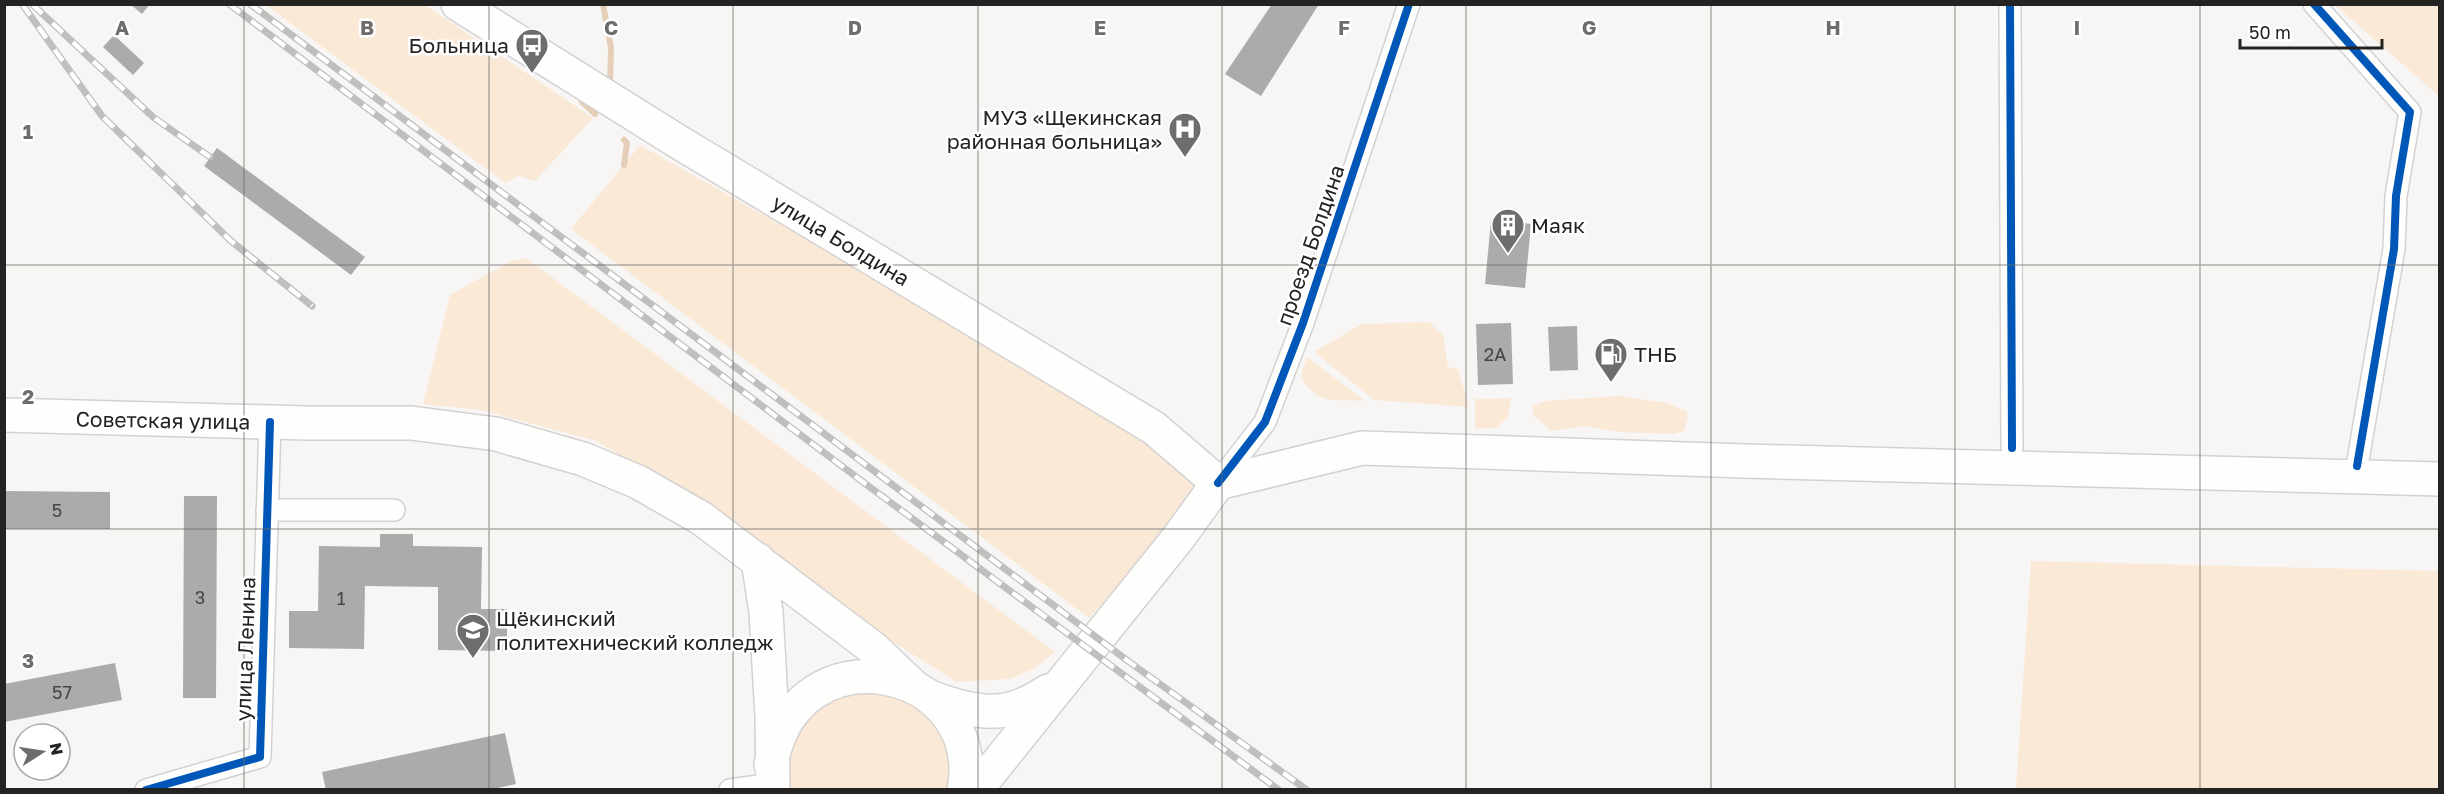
<svg xmlns="http://www.w3.org/2000/svg" width="2444" height="794" viewBox="0 0 2444 794" font-family="'Golos Text',sans-serif">
<style>
.green{fill:#fbe9d8}
.lines{fill:none;stroke-linecap:round;stroke-linejoin:round}
.stream{stroke:#e6cfb9;stroke-width:6}
.building{fill:#adabaa}
.street-casing{stroke:#d4d2d1;stroke-width:24}
.primary-casing{stroke:#d4d2d1;stroke-width:36}
.street{stroke:#fefefd;stroke-width:21}
.primary{stroke:#fefefd;stroke-width:33}
.rail-casing{stroke:#bfbfbe;stroke-width:7}
.rail{stroke:#fff;stroke-width:4.5;stroke-dasharray:14;stroke-linecap:butt}
.cycleway-casing{stroke:#fff;stroke-width:11}
.cycleway{stroke:#0057b8;stroke-width:8}
.grid{fill:none;stroke:#6e6d6c;stroke-width:1.5;stroke-opacity:0.55}
.labels{text-anchor:middle;dominant-baseline:central;stroke-width:5;stroke-linejoin:round;paint-order:stroke}
.number-label{font-size:18px;fill:#464544}
.poi-label{font-size:21px;fill:#242322;stroke:#fff;text-anchor:start}
.street-label{font-size:21px;fill:#242322;stroke:#fff}
.grid-label{font-size:20px;text-anchor:middle;font-weight:bold;fill:#6e6d6c;stroke:#fff;stroke-width:5;stroke-linejoin:round;paint-order:stroke}
</style>
<rect width="100%" height="100%" fill="#f8f6f4"/>
<!-- green -->
<g class="green">
<path d="M266,5h159l168,113 -58,63 -16,-5 -14,7z"/>
<path d="M2335,5h104v91z"/>
<path d="M640,145l511,289 58,50 -120,134 -518,-389z"/>
<path d="M526,258l529,394 -21,17 -25,10 -52,3 -69,-43 -152,-116 -140,-82 -115,-31 -58,-6 27,-109 59,-33z"/>
<path d="M1429,322l14,13 5,32 10,2 11,38 -95,-7 -60,-48 48,-28z"/>
<path d="M1307,357l58,44c-28,-1 -52,4 -64,-26z"/>
<path d="M1619,396l49,7 18,8 2,5 -4,15 -11,3 -55,-2 -33,-6 -34,5 -18,-16v-9l11,-5z"/>
<path d="M1511,398l-3,19 -12,11 -21,1v-30z"/>
<path d="M2031,561l408,10v218h-423z"/>
<path d="M858,688l64,17 28,42 2,42 -168,1 -1,-24 30,-59z"/>
</g>
<g class="lines">
<!-- stream -->
<g class="stream">
<path d="M603,4l8,44 -1,36"/>
<path d="M582,102l13,12"/>
<path d="M624,140l3,3 -3,22"/>
</g>
</g>
<!-- building -->
<g class="building">
<path d="M130,4h20l-8,10z"/>
<path d="M1272,4h47l-58,92 -36,-22z"/>
<path d="M114,35l30,28 -11,12 -30,-28z"/>
<path d="M217,148l148,109 -14,18 -147,-109z"/>
<path d="M1491,220l40,4 -6,64 -40,-4z"/>
<path d="M1511,323l2,61 -35,1 -2,-61z"/>
<path d="M1577,326l1,44 -28,1 -2,-44z"/>
<path d="M4,491l106,1v37h-106z"/>
<path d="M184,496h33l-1,202h-33z"/>
<path d="M380,534h33v12l69,1 -1,62h26v42l-69,-1v-63l-73,-1 -1,63 -75,-1v-37h29l1,-65 61,1z"/>
<path d="M115,663l7,37 -118,22v-38z"/>
<path d="M505,733l11,51 -27,6h-163l-4,-18z"/>
</g>
<g class="lines">
<defs>
<g id="street">
<path d="M2010,4l2,444"/>
<path d="M2314,4l96,108 -14,84 -2,53 -37,217"/>
<path d="M1218,483l47,-61 38,-99 106,-319"/>
<path d="M267,510h127"/>
<path d="M146,790l114,-33 10,-335"/>
<path d="M730,790l42,-6"/>
</g>
<g id="primary">
<path d="M458,4l219,137 477,287 64,55"/>
<path d="M4,415l303,8h104l85,11 87,25 55,23 63,36 173,131 39,37"/>
<path d="M758,560l8,52 6,105 1,73"/>
<path d="M930,697c45,17 77,23 118,-6"/>
<path d="M771,765c24,-141 216,-99 193,25"/>
<path d="M976,790l203,-253 39,-54 144,-35 382,13 696,18"/>
</g>
</defs>
<!-- street casing -->
<use href="#street" class="street-casing"/>
<!-- primary casing -->
<use href="#primary" class="primary-casing"/>
<!-- street -->
<use href="#street" class="street"/>
<!-- primary -->
<use href="#primary" class="primary"/>
<defs>
<g id="rail">
<path d="M22,4l80,112 129,125 81,65"/>
<path d="M32,4l121,113 57,40"/>
<path d="M229,4l638,481 412,305"/>
<path d="M250,4l878,657 179,129"/>
</g>
</defs>
<!-- rail casing -->
<use href="#rail" class="rail-casing"/>
<!-- rail -->
<use href="#rail" class="rail"/>
<defs>
<g id="cycleway">
<path d="M2010,4l2,444"/>
<path d="M2314,4l96,108 -14,84 -2,53 -37,217"/>
<path d="M1218,483l47,-61 38,-99 106,-319"/>
<path d="M146,790l114,-33 10,-335"/>
</g>
</defs>
<!-- cycleway casing -->
<use href="#cycleway" class="cycleway-casing"/>
<!-- cycleway -->
<use href="#cycleway" class="cycleway"/>
</g>
<!-- grid -->
<path class="grid" d="M244,4v786M489,4v786M733,4v786M978,4v786M1222,4v786M1466,4v786M1711,4v786M1955,4v786M2200,4v786M4,265h2436M4,529h2436"/>
<!-- icons -->
<defs>
<symbol id="bus-pin" viewBox="-11 -11 22 30"><path d="M0 17L-7.5 6A9.5 9.5 0 1 1 7.5 6Z" fill="#6e6d6c" stroke="#fff"/><path d="M-5-6H5V4H4V6H2V4H-2V6H-4V4H-5ZM-3.5-4V0h7V-4ZM-3.5 1.2v1.5H-2V1.2ZM2 1.2v1.5H3.5V1.2Z" fill="#fff"/></symbol>
<symbol id="hospital-pin" viewBox="-11 -11 22 30"><path d="M0 17L-7.5 6A9.5 9.5 0 1 1 7.5 6Z" fill="#6e6d6c" stroke="#fff"/><path d="M-5-5h3v3.5h4V-5h3V5h-3V1.5h-4V5h-3Z" fill="#fff"/></symbol>
<symbol id="building-pin" viewBox="-11 -11 22 30"><path d="M0 17L-7.5 6A9.5 9.5 0 1 1 7.5 6Z" fill="#6e6d6c" stroke="#fff"/><path d="M-4-6H4V6H1V3H-1V6H-4ZM-2.5-4.3h1.7v1.8h-1.7ZM.8-4.3h1.7v1.8H.8ZM-2.5-1h1.7V.8h-1.7ZM.8-1h1.7V.8H.8Z" fill="#fff"/></symbol>
<symbol id="fuel-pin" viewBox="-11 -11 22 30"><path d="M0 17L-7.5 6A9.5 9.5 0 1 1 7.5 6Z" fill="#6e6d6c" stroke="#fff"/><path d="M-5.5-6h7V0h2V4h1.3V-2.5L3-4.5l.8-.8L6-3V5H2.5V1h-1V6h-7ZM-4.2-4.7v3.2H.2V-4.7Z" fill="#fff"/></symbol>
<symbol id="university-pin" viewBox="-11 -11 22 30"><path d="M0 17L-7.5 6A9.5 9.5 0 1 1 7.5 6Z" fill="#6e6d6c" stroke="#fff"/><path d="M0-5L7-2L0 1L-7-2ZM-4 1L0 2.5L4 1V4Q0 6-4 4Z" fill="#fff"/></symbol>
</defs>
<g fill-rule="evenodd">
<use href="#bus-pin" x="513" y="26" width="38" height="52"/>
<use href="#hospital-pin" x="1166" y="110" width="38" height="52"/>
<use href="#building-pin" x="1489" y="206" width="38" height="52"/>
<use href="#fuel-pin" x="1592" y="335" width="38" height="52"/>
<use href="#university-pin" x="454" y="611" width="38" height="52"/>
</g>
<g class="labels">
<!-- number labels -->
<g class="number-label">
<text x="1495" y="354">2А</text>
<text x="57" y="510">5</text>
<text x="200" y="597">3</text>
<text x="341" y="598">1</text>
<text x="62" y="692">57</text>
</g>
<!-- poi labels -->
<g class="poi-label">
<text x="509" y="45" text-anchor="end">Больница</text>
<text x="1162" y="117" text-anchor="end">МУЗ «Щекинская<tspan x="1162" dy="24">районная больница»</tspan></text>
<text x="1531" y="225">Маяк</text>
<text x="1634" y="354">ТНБ</text>
<text x="496" y="618">Щёкинский<tspan x="496" dy="24">политехнический колледж</tspan></text>
</g>
<!-- street labels -->
<g class="street-label">
<text transform="translate(841 240) rotate(31)">улица Болдина</text>
<text transform="translate(1310 245) rotate(-71)">проезд Болдина</text>
<text transform="translate(163 420) rotate(1)">Советская улица</text>
<text transform="translate(245 649) rotate(-88)">улица Ленина</text>
</g>
</g>
<g class="grid-label">
<text x="122" y="35">A</text>
<text x="367" y="35">B</text>
<text x="611" y="35">C</text>
<text x="855" y="35">D</text>
<text x="1100" y="35">E</text>
<text x="1344" y="35">F</text>
<text x="1589" y="35">G</text>
<text x="1833" y="35">H</text>
<text x="2077" y="35">I</text>
<text x="28" y="139">1</text>
<text x="28" y="404">2</text>
<text x="28" y="668">3</text>
</g>
<!-- border -->
<rect width="2444" height="794" fill="none" stroke="#242322" stroke-width="12"/>
<!-- north arrow -->
<g transform="translate(42 752) rotate(78)"><circle r="28" fill="#ffffff" stroke="#a7a7a7" stroke-width="1.5"/>
<path d="M0-4.5L10 22L0 15L-10 22Z" fill="#6e6d6c"/>
<text y="-9" font-size="16" font-weight="bold" text-anchor="middle" fill="#242322">N</text>
</g>
<!-- scale -->
<path d="M2240 39v9h142v-9" fill="none" stroke="#242322" stroke-width="3"/>
<text x="2249" y="39" font-size="18" fill="#242322" stroke="#ffffff" stroke-width="4.5" paint-order="stroke">50 m</text>
</svg>
